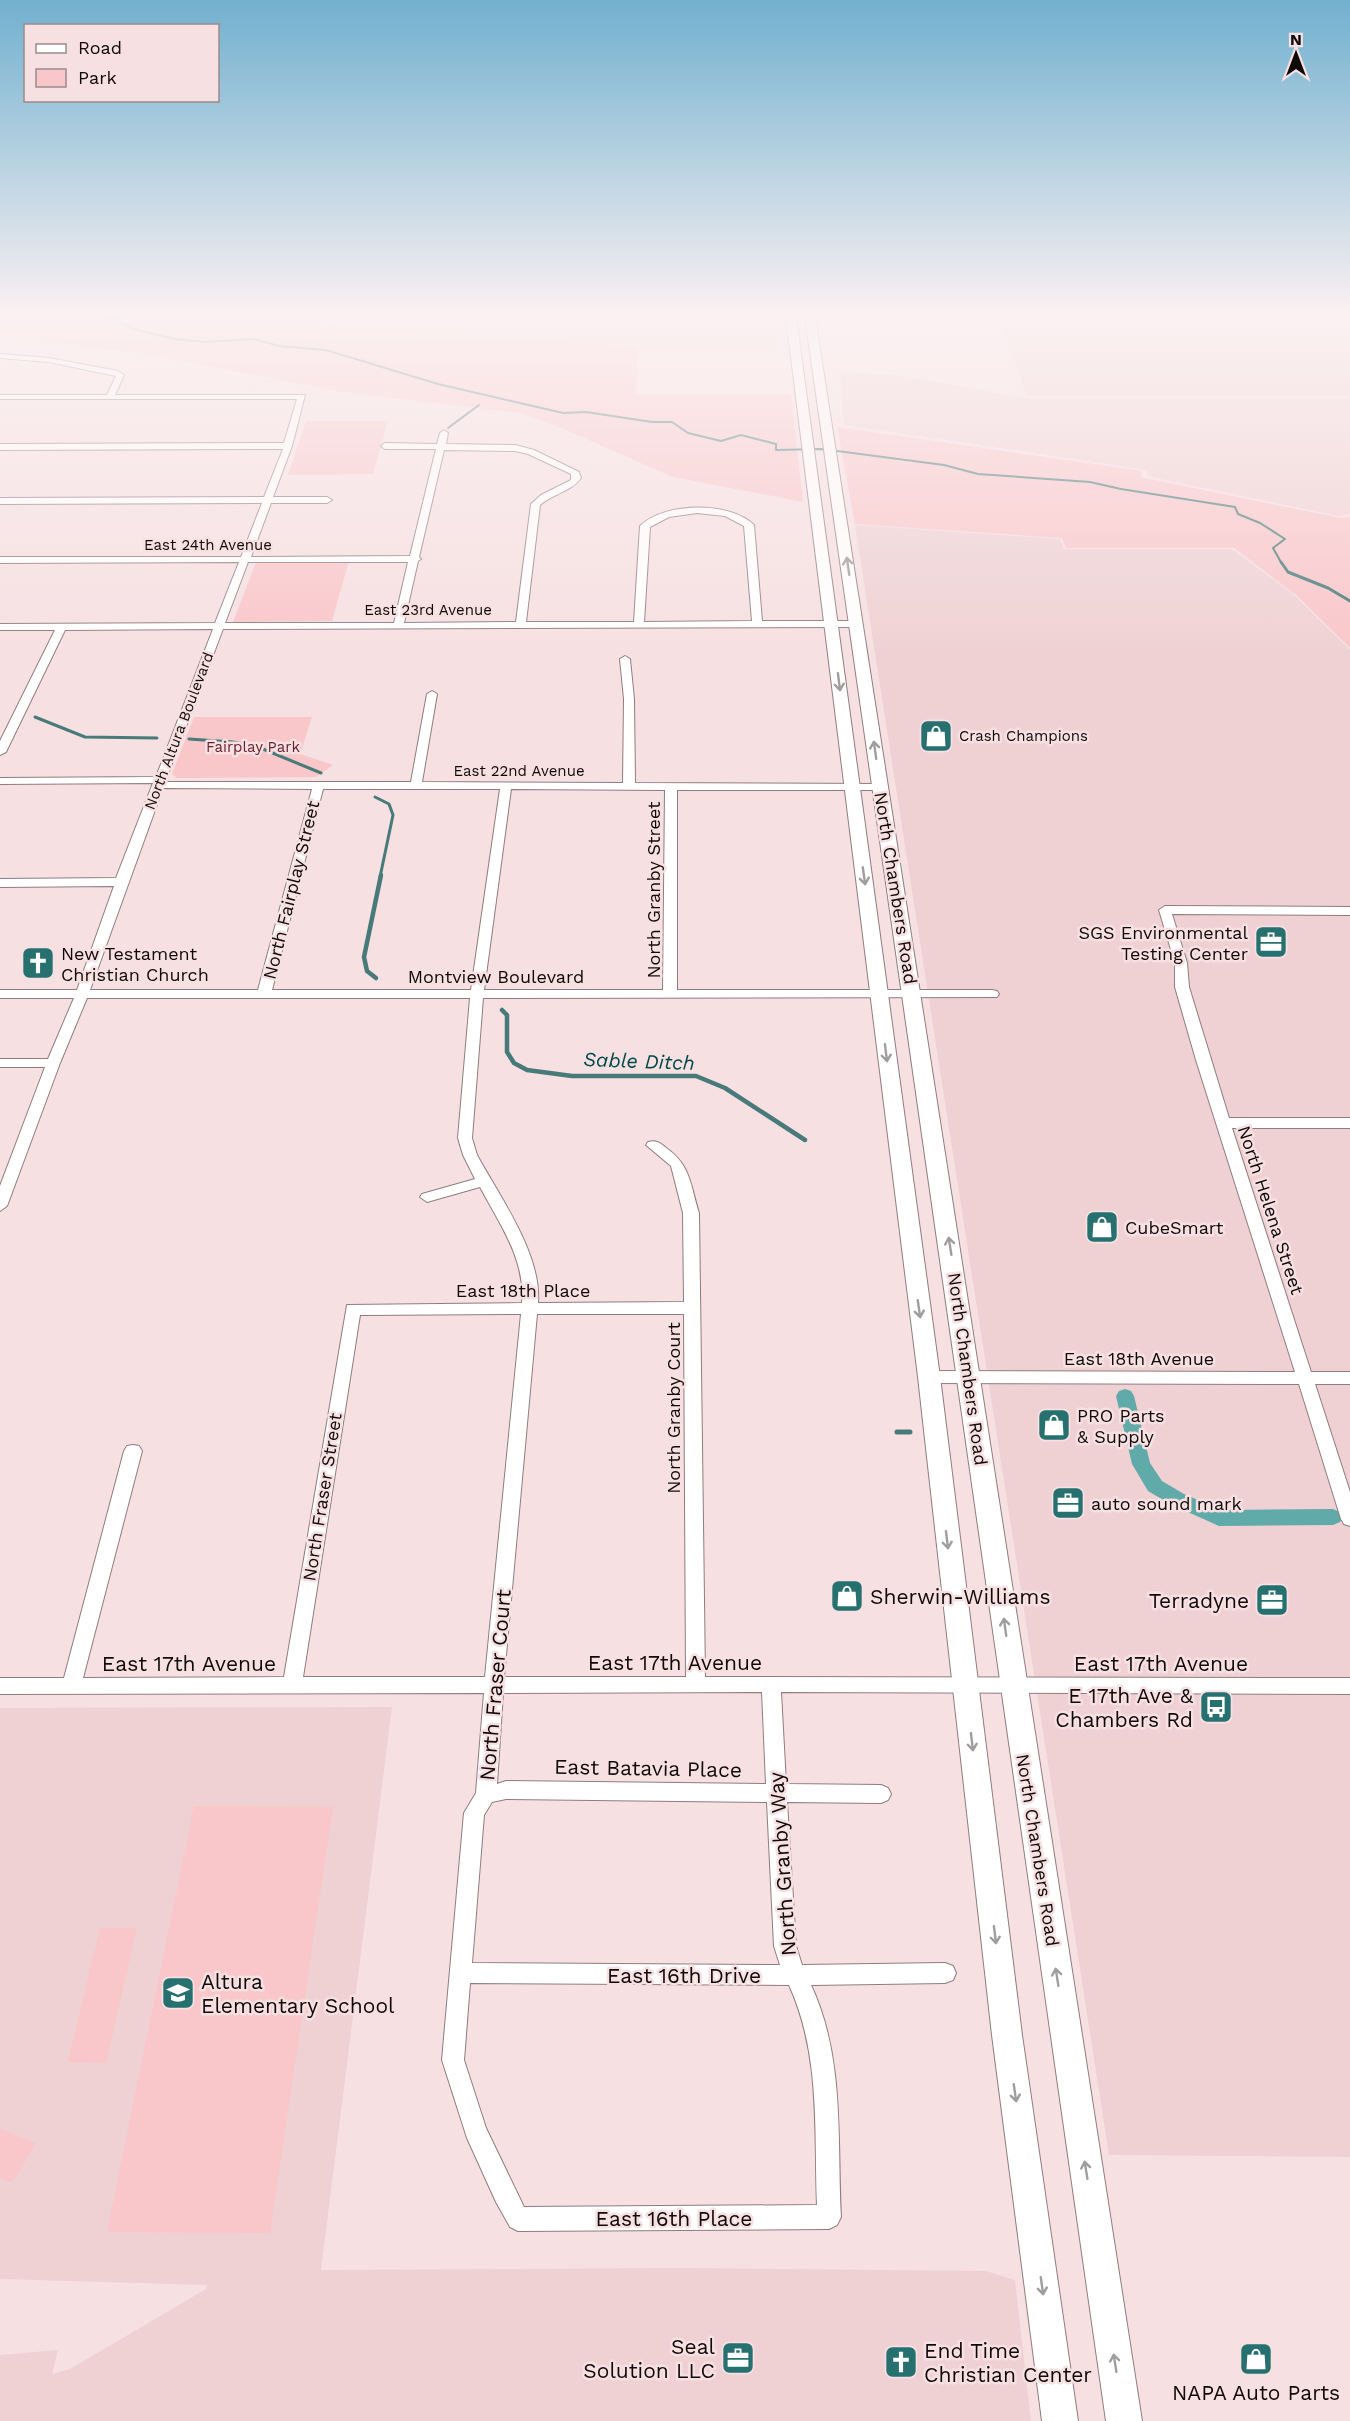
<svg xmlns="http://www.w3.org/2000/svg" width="1350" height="2421" viewBox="0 0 1350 2421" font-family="'Work Sans',sans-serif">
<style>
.built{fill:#efd1d3}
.green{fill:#f9c6c9}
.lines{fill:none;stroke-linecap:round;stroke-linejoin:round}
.stream-far3{stroke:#487a79;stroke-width:2}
.stream-far2{stroke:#487a79;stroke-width:3}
.stream-far1{stroke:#487a79;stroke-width:4.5}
.stream{stroke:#487a79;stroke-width:5}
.canal{fill:#60aaa9;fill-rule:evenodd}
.minor-casing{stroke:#907c7e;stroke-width:2}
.secondary-casing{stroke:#907c7e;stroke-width:2}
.minor{fill:#fff;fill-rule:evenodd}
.secondary{fill:#fff;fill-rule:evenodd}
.oneway{stroke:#9f9d9d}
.labels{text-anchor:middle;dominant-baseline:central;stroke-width:5;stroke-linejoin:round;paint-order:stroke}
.far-street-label{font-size:15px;fill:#10090a;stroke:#f6e0e2}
.far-poi-label{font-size:15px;fill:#10090a;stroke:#f6e0e2;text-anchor:start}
.far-park-label{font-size:15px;fill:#69202d;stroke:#f6e0e2}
.street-label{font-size:18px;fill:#10090a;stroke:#f6e0e2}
.poi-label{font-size:18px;fill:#10090a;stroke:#f6e0e2;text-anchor:start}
.water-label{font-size:20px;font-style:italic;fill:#004847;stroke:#f6e0e2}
.near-poi-label{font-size:21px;fill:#10090a;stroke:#f6e0e2;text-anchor:start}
.near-street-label{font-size:21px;fill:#10090a;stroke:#f6e0e2}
</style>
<rect width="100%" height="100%" fill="#f6e0e2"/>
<!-- built -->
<g class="built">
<path d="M295,317h482l2,33h-139v-3z"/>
<path d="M835,317h159l4,11h-162z"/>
<path d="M999,317h351v79h-323z"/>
<path d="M840,372l64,4 118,22h328v116l-12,2 -191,-40v-6l-303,-45z"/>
<path d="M855,525l205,14 4,10h168l62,46 56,55v1507l-241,-2z"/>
<path d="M392,1707l-71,563 355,-2 310,3 29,9 16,141h-1031v-66l58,-5 -6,24 18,-5 136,-80 1,-4 -207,-6v-571z"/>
</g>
<!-- green -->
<g class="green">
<path d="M0,317h265l373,30 -2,48h155l12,107 -130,-25 -112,-49 -41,-15 -184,-22 -195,-38 -141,-16z"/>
<path d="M306,421h82l-15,53 -85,1z"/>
<path d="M837,427l305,44 -2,6 200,41 10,-1v131l-54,-53 -62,-47h-168l-4,-10 -207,-14z"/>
<path d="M349,561l-17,60 -99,1 23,-60z"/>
<path d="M194,717h118l-12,37 33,11 -17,12 -139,1 -5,-4z"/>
<path d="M194,1806l139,1 -63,426 -163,-1z"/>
<path d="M100,1928h37l-31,135 -38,-1z"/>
<path d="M0,2129l36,14 -24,40 -12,-5z"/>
</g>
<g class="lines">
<!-- stream-far3 -->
<g class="stream-far3">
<path d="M100,317l19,2 2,4 12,6 42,10 30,3 49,-3 25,7 47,4 112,34 125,29 23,-1 66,10h20l16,11 33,8 20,-6 35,9v6l46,-1 122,16 34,9 112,8 31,7 114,18 3,7 22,9 25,16 -12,9 9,16"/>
<path d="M448,428l31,-23"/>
</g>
<!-- stream-far2 -->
<g class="stream-far2">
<path d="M1281,562l7,10 40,16 22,13"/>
<path d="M35,717l50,20 72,1"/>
<path d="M189,739l44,3 25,5 63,26"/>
<path d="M375,797l14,7 4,11 -13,62"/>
</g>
<!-- stream-far1 -->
<g class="stream-far1">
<path d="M376,978l-9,-7 -3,-14 17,-82"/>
<path d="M502,1010l5,5v37l7,11 13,7 45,6h124l29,12 80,52"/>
</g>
<!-- stream -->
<path class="stream" d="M897,1432h13"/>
<!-- canal -->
<path class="canal" d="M1125,1389l6,2 3,5 16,67 12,18 22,13 37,16 112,-1 7,3 3,5 -3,5 -7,3 -114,1 -49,-22 -22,-13 -16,-27 -16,-68 3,-5z"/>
<defs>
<g id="minor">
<path d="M0,354l49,4 69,13 6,4 -9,20h190l-13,51 -19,51h54l5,3 -5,3h-56l-20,54 159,-1 26,-107h-51l-4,-3 4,-3 52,1 3,-11 4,-3 4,3 -2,11 69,1 19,5 45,22 2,6c-9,13 -28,16 -41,27l-14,117h108l6,-96c24,-24 90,-25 114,-1l8,96h95l5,3 -5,3 -634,2 -58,153h246l16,-88 5,-3 5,3 -15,88 201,1 1,-84 -4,-40 5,-3 5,3 4,40 1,84 245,1 6,3 -6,3h-203v200h315l5,1 2,3 -2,3 -514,1 -11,140 5,17c23,42 65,100 61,148l146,-1 -1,-89 -12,-47 -25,-21 2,-3c8,-2 11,0 17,5 26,18 25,37 34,66l6,464 645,1v16l-569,-2 5,92 95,1 7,3 3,6 -3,6 -7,3 -94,-1 9,144 6,19 143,-2 8,3 3,7 -3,7 -8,3 -134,2c34,72 26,155 30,232l-4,8 -8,4 -311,2 -8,-4 -14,-25 -29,-64 -25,-78 22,-247 12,-20 8,-100 -484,1v-16h64l60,-227 3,-5 6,-1 6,1 3,5 -59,227 201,-1 63,-372 175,-2c4,-43 -23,-80 -42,-116l-53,15 -7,-5 2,-3 53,-15 -12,-24 -5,-17 12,-140h-383l-27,65 -53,143 -7,5v-25l45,-119h-45v-8h48l26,-61h-74v-8h77l37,-104 -114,1v-8l116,-1 37,-95 -153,1v-6l156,-1 57,-148 -148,1 -59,122 -6,3v-14l55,-111h-55v-6l215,-1 24,-61 -239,1v-6h241l21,-54 -262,1v-6l264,-1 19,-48 -283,1v-6l284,-1 13,-44h-297v-4h107l9,-19 -67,-14 -49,-4zM444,450l71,1 13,3 43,20v6l-30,15 -10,9 -15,118 -112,1 14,-62 3,-2 -2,-2zM697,513l28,3 19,10 8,95 -108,1 6,-95 19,-10zM248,562h160l-14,61h-169zM163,788l149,1 -54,201h-168zM323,789h177l-29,201h-199zM511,789l154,1 -2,200h-179zM521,1314l-36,363h-182l57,-362zM537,1314h147l2,363h-182zM762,1692l4,92 -260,-3 -9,3 6,-91zM506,1799l261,3 7,144 6,19 -308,-2 12,-148 8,-13zM470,1983l319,2c32,70 25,146 28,220l-293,2 -38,-79 -22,-68z"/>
<path d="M1165,906l185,1v8l-178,-1 15,49 2,24 40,131h121v10h-118l79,244h39v12h-35l35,108v34l-6,-2 -3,-5 -42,-135 -370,-1 -6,-2 -2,-4 2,-4 6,-2 366,1 -99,-312 -21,-73v-24l-16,-53z"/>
</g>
<g id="secondary">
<path d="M786,317h10l144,1060 82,658 56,386h-36l-50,-386 -74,-658z"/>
<path d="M805,317h10l327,2104h-36z"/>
</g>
</defs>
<!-- minor casing -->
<use href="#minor" class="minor-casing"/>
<!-- secondary casing -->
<use href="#secondary" class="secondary-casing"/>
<!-- minor -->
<use href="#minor" class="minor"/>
<!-- secondary -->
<use href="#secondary" class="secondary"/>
</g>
<!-- one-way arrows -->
<defs><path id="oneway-shaft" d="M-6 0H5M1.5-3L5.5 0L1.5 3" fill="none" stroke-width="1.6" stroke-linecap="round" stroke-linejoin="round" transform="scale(1.5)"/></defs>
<g class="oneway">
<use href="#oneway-shaft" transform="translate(848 566) rotate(-98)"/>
<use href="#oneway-shaft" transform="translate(839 682) rotate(83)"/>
<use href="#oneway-shaft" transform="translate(875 750) rotate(-98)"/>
<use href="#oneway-shaft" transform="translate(864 876) rotate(82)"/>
<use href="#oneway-shaft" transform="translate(886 1053) rotate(83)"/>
<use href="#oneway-shaft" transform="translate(950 1246) rotate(-99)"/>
<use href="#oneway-shaft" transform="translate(919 1309) rotate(82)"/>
<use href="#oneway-shaft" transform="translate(947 1540) rotate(83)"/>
<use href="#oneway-shaft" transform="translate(1005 1627) rotate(-98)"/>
<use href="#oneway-shaft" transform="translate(972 1742) rotate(83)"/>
<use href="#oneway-shaft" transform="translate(995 1935) rotate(83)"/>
<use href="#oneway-shaft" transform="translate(1057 1977) rotate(-99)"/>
<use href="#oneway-shaft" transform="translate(1015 2093) rotate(82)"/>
<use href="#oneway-shaft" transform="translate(1086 2170) rotate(-99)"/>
<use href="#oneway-shaft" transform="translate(1042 2286) rotate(82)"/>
<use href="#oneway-shaft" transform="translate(1115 2363) rotate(-99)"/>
</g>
<!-- sky -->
<linearGradient id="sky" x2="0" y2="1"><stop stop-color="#71b0cf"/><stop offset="0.48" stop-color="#fbf1f2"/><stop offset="1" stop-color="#fbf1f2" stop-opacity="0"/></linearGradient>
<rect width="1350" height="656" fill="url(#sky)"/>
<!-- icons -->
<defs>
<symbol id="shop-square" viewBox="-11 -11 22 22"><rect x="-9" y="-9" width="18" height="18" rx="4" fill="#267070" stroke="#f6e0e2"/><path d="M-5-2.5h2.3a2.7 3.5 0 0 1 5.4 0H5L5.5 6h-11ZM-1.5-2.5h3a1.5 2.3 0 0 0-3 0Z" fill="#fff"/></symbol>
<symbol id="office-square" viewBox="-11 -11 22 22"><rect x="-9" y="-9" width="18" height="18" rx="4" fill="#267070" stroke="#f6e0e2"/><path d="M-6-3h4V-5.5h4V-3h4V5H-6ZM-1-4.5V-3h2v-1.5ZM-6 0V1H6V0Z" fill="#fff"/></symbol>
<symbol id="church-square" viewBox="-11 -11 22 22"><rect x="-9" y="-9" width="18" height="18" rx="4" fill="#267070" stroke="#f6e0e2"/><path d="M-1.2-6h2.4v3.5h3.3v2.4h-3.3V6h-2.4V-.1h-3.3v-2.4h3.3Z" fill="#fff"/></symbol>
<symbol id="bus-square" viewBox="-11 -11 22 22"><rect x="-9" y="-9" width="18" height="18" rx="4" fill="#267070" stroke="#f6e0e2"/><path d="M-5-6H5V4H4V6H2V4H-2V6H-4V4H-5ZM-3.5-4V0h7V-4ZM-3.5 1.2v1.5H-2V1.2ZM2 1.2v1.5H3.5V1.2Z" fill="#fff"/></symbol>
<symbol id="school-square" viewBox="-11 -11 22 22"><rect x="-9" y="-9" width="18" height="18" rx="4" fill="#267070" stroke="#f6e0e2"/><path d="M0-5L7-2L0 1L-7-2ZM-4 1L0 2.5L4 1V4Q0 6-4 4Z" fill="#fff"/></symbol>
</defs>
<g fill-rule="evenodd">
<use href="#shop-square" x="917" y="717" width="38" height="38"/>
<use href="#office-square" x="1252" y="923" width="38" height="38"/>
<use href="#church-square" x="19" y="944" width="38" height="38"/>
<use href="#shop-square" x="1083" y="1208" width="38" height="38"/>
<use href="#shop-square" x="1035" y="1406" width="38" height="38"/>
<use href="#office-square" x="1049" y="1484" width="38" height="38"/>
<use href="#shop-square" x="828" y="1577" width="38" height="38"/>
<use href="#office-square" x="1253" y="1581" width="38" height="38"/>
<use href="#bus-square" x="1197" y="1688" width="38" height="38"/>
<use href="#school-square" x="159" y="1974" width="38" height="38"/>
<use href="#office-square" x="719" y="2339" width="38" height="38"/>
<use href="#shop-square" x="1237" y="2340" width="38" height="38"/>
<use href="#church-square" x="882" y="2343" width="38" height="38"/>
</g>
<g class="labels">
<!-- far-street labels -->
<g class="far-street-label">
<text x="208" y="545">East 24th Avenue</text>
<text x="428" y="610">East 23rd Avenue</text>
<text transform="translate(179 731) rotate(-69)">North Altura Boulevard</text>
<text x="519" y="771">East 22nd Avenue</text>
</g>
<!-- far-poi labels -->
<g class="far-poi-label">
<text x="959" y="736">Crash Champions</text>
</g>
<!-- far-park labels -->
<g class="far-park-label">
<text x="253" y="747">Fairplay Park</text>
</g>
<!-- street labels -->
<g class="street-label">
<text transform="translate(896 888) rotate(81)">North Chambers Road</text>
<text transform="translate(291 890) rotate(-76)">North Fairplay Street</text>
<text transform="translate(653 890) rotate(-90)">North Granby Street</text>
<text x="496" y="976">Montview Boulevard</text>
<text transform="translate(1271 1210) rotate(72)">North Helena Street</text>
<text x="523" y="1290">East 18th Place</text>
<text x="1139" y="1358">East 18th Avenue</text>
<text transform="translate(968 1369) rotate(82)">North Chambers Road</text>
<text transform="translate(673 1408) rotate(-90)">North Granby Court</text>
<text transform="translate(322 1497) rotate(-81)">North Fraser Street</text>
<text transform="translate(1038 1850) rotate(81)">North Chambers Road</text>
</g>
<!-- poi labels -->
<g class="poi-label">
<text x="1248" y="932" text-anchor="end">SGS Environmental<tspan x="1248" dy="21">Testing Center</tspan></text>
<text x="61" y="953">New Testament<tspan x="61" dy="21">Christian Church</tspan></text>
<text x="1125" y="1227">CubeSmart</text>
<text x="1077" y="1415">PRO Parts<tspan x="1077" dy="21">&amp; Supply</tspan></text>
<text x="1091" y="1503">auto sound mark</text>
</g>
<!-- water labels -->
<g class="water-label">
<text transform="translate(639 1061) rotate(2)">Sable Ditch</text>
</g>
<!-- near-poi labels -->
<g class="near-poi-label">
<text x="870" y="1596">Sherwin-Williams</text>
<text x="1249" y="1600" text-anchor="end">Terradyne</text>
<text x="1193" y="1695" text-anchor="end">E 17th Ave &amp;<tspan x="1193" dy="24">Chambers Rd</tspan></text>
<text x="201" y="1981">Altura<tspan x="201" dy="24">Elementary School</tspan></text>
<text x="715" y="2346" text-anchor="end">Seal<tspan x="715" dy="24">Solution LLC</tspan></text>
<text x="924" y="2350">End Time<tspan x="924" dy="24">Christian Center</tspan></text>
<text x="1256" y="2392" text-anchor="middle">NAPA Auto Parts</text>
</g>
<!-- near-street labels -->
<g class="near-street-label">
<text x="675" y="1662">East 17th Avenue</text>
<text x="189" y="1663">East 17th Avenue</text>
<text x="1161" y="1663">East 17th Avenue</text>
<text transform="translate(495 1685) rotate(-85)">North Fraser Court</text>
<text transform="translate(648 1768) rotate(1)">East Batavia Place</text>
<text transform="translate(782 1864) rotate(-94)">North Granby Way</text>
<text x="684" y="1975">East 16th Drive</text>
<text x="674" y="2218">East 16th Place</text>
</g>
</g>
<!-- legend -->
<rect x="24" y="24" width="195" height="78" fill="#f6e0e2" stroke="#9a8a8c" stroke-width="1.5"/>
<rect x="36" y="44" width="30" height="9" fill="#ffffff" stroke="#9a8a8c" stroke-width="1.5"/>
<text x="78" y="54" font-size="18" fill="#10090a">Road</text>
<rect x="36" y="69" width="30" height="18" fill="#f9c6c9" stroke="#9a8a8c" stroke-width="1.5"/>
<text x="78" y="84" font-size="18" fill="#10090a">Park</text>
<!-- north arrow -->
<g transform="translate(1296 54)" stroke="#f6e0e2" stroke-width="4.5" paint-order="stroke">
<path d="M0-4.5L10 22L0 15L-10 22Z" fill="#10090a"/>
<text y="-9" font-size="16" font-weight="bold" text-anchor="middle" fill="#10090a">N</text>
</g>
</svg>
